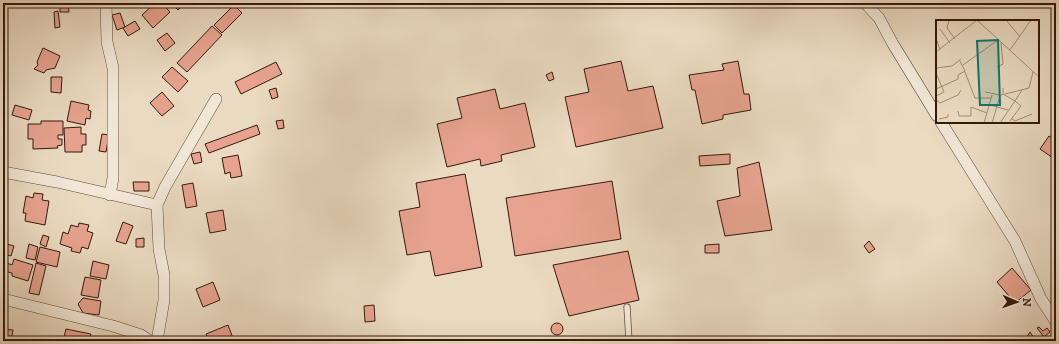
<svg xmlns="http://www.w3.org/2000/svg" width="1059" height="344" viewBox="0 0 1059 344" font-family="'IM FELL DW Pica',serif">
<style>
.building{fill:#e7a38f;stroke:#351909}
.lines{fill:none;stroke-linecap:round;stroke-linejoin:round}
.lane-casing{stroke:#624937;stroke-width:7}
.street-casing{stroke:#624937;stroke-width:12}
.lane{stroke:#f1e7d7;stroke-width:5.5}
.street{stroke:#f1e7d7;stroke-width:11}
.inset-road{fill:none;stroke:#a28d77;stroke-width:1}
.view{fill:#0f766e;fill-opacity:0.15;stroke:#0f766e;stroke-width:2}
.inset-edge{fill:none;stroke:#351909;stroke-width:2}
</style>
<rect width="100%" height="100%" fill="#eadac1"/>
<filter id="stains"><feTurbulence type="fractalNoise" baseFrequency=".005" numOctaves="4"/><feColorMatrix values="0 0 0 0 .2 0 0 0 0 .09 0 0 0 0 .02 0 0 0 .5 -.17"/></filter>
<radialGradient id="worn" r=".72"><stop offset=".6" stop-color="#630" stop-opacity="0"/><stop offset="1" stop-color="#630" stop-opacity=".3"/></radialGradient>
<!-- building -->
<g class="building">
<path d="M60,3h8l1,9h-9z"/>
<path d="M155,3h7l8,9 -17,16 -11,-13z"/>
<path d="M171,3h14l-7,7z"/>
<path d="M234,5l8,8 -20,20 -8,-8z"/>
<path d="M58,11l2,16 -5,1 -1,-16z"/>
<path d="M120,13l5,14 -8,3 -5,-15z"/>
<path d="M135,21l5,8 -12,7 -5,-8z"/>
<path d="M212,26l10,9 -35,37 -10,-9z"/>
<path d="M167,33l8,10 -10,8 -8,-11z"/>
<path d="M43,48l17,8 -5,12 -9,2 -2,3 -10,-4 4,-4 -1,-3z"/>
<path d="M621,61l7,30 25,-5 10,42 -87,19 -11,-50 24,-5 -5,-23z"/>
<path d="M738,61l6,33h5l2,16 -28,5v4l-21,5 -7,-34h-3l-3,-15 35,-5 -2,-6z"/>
<path d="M276,62l6,12 -41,20 -6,-12z"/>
<path d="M172,67l16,14 -10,11 -16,-15z"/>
<path d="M552,72l2,7 -5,2 -3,-6z"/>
<path d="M51,77h11l-1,16 -10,-1z"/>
<path d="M276,88l2,9 -6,2 -3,-9z"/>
<path d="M495,89l5,20 25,-6 10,44 -34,8 1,6 -21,5 -1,-7 -33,8 -10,-43 25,-6 -5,-20z"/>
<path d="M162,92l12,14 -12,10 -12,-13z"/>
<path d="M71,101l18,4 -1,5 3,1 -1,8 -4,-1 -1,7 -18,-4z"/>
<path d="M15,105l17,5 -3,10 -17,-5z"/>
<path d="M283,120l1,8 -6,1 -2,-8z"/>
<path d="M41,121h22v14h-5v4h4v6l-5,1 1,2 -25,1v-10h-5v-15h13z"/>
<path d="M257,125l3,9 -51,19 -4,-9z"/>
<path d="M81,127v7h5v11h-4v7h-17l-1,-24z"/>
<path d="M102,134l7,1 -3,17 -7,-1z"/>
<path d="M1049,136l7,5v19l-16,-11z"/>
<path d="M200,152l2,10 -8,2 -3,-10z"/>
<path d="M730,154v10l-30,2 -1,-10z"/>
<path d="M238,155l4,21 -11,2 -1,-6 -5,2 -3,-16z"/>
<path d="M759,162l13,68 -47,6 -8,-35 23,-5 -3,-28z"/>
<path d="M465,174l17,93 -47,9 -5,-25 -23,4 -8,-44 21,-4 -4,-24z"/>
<path d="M612,181l9,58 -106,17 -9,-58z"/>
<path d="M133,182h16v9h-15z"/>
<path d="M193,183l4,23 -11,2 -4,-23z"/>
<path d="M34,193l9,1 -1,6 7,1 -4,24 -20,-4 1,-8h-3l3,-17 7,2z"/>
<path d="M223,210l3,20 -16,3 -4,-20z"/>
<path d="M123,222l10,4 -7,18 -10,-3z"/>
<path d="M79,223l10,2 -2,6 6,2 -5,16 -6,-2 -2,6 -9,-2 1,-3 -12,-4 3,-12 5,2 3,-9 7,2z"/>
<path d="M43,235l6,2 -3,10 -6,-3z"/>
<path d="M144,238v9h-8v-8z"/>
<path d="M869,241l6,8 -6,4 -5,-7z"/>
<path d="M3,243l11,3 -3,10 -8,-2z"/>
<path d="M29,244l9,3 -3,13 -9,-2z"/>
<path d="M719,244v9h-14v-8z"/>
<path d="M40,247l20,5 -3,15 -21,-5z"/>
<path d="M628,251l11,49 -70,16 -16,-51z"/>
<path d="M14,259l19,6 -5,16 -16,-5v-3l-8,-2 3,-8 5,2z"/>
<path d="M93,261l16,4 -3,14 -16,-3z"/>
<path d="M36,263l10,3 -7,29 -10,-2z"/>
<path d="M1012,268l19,22 -16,13 -18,-21z"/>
<path d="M85,277l16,3 -3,18 -17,-3z"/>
<path d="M213,282l7,18 -17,7 -7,-18z"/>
<path d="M83,298l18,3 -2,14 -16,-2 -5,-9z"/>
<path d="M374,305l1,16 -10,1 -1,-16z"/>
<circle cx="557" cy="329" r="6"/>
<path d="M228,325l6,16h-25l-3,-7z"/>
<path d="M1039,327l4,4 4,-3 3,4 -6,5 -7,-9z"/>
<path d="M3,329l10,1 -2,11h-8z"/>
<path d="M66,329l25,5 -2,7h-26z"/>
<path d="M1030,332l6,9h-8l-2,-3z"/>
</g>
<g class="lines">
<defs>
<path id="lane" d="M627,307l2,34"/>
<g id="street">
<path d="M106,3l1,39 6,26v110l-3,17"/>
<path d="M865,3l14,15 14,26 44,72"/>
<path d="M941,122l74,119 26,58 15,23"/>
<path d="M3,172l54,10 100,23"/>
<path d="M3,299l110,27 28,9 9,6"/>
<path d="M157,341l7,-41v-25l-5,-26 -2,-44 8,-18 51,-88"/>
</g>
</defs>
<!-- lane casing -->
<use href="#lane" class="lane-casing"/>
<!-- street casing -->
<use href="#street" class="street-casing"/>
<!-- lane -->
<use href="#lane" class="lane"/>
<!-- street -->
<use href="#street" class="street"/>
</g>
<!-- overview -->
<g transform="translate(936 20)">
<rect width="103" height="103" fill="#eadac1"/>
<path class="inset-road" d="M13,0l-2,8 8,11M41,0l62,57M70,0l14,17M4,9l10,14M0,18l4,12M74,30l21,-30M0,32l41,-32M27,45l35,-25M61,47l6,-3 -2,-21M0,48l16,-2 9,-7M29,52l10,26h16M0,53l8,19 -8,4M0,69l22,-10v-4l7,-4 -5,-10M49,72l15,3M69,74l24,-6 4,-16M0,80l4,3 18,-8 3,-5M54,85l18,5M22,91l1,5h12v-9l16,6M3,99l9,-2v-3M76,99l3,2 17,-7M74,101l11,-15 -6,-5 7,-11M48,103l8,-28M56,103l8,-27 3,-2M64,103l15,-22 -12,-7v-6"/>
<path class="view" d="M62,20l2,65h-20l-3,-64z"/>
<rect width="103" height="103" class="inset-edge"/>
</g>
<!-- margin -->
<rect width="1059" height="344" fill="none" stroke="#eadac1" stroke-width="16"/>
<rect x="4" y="4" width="1051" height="336" fill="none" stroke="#351909" stroke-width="2"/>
<rect x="8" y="8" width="1043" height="328" fill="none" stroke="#351909"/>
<!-- north arrow -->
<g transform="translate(1017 302) rotate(92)" stroke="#f1e7d7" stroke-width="3" paint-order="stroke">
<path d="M0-3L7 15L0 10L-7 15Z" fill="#351909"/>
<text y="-6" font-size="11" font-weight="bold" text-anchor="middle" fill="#351909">N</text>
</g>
<rect width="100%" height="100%" filter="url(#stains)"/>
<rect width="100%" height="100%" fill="url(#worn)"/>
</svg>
